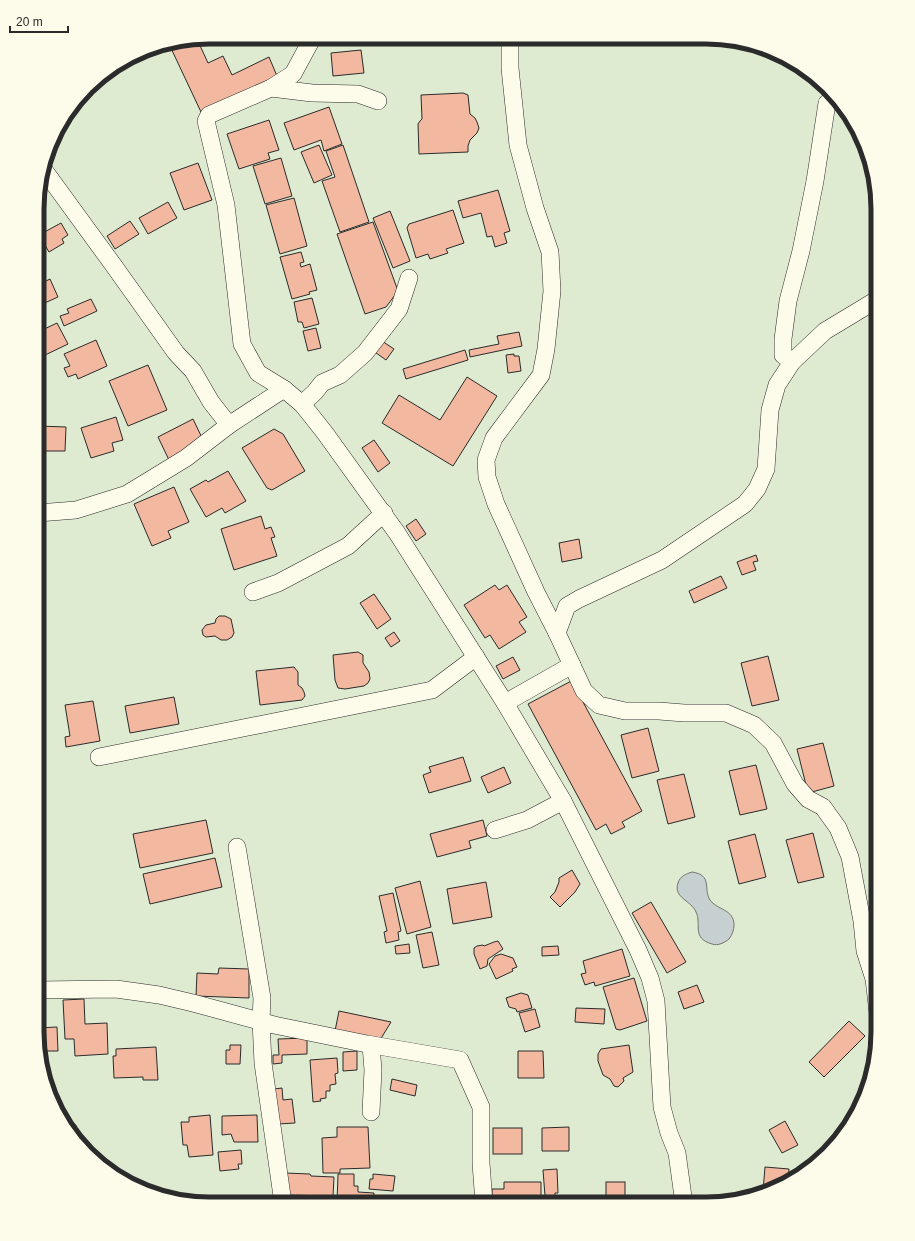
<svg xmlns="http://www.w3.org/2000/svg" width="915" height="1241" viewBox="0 0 915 1241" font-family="Arial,sans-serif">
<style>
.green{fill:#deebd1;stroke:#74746e}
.water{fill:#c7d0d0;stroke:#74746e}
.building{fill:#f2b8a0;stroke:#2b2b2b}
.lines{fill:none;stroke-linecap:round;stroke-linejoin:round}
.minor-casing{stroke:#2b2b2b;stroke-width:18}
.minor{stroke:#fdfbea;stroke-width:17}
.rim{fill:none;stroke:#2b2b2b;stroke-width:5}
</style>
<rect width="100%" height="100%" fill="#fdfbea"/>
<!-- green -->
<path class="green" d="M209,37l519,2 43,11 39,22 50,61 18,76v834l-9,44 -20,40 -30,34 -37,25 -76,18 -519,-1 -74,-28 -33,-30 -25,-37 -18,-76 2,-845 21,-64 36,-43 58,-34z"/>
<!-- water -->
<path class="water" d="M692,872c21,3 11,17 18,28 7,10 24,9 24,25 0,5 -2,10 -5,14 -5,4 -11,7 -17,5 -21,-6 -10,-20 -16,-32 -5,-12 -23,-14 -18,-29 2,-7 8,-9 14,-11z"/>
<!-- building -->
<g class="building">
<path d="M197,39l11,24 15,-7 9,19 37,-18 8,19 -76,36 -32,-68z"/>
<path d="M361,50l3,23 -31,3 -2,-23z"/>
<path d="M463,93l5,2 2,19 5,4 2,4 2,6 -2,5 -7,7 -2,6v6l-49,2 -1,-30 2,-3 2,-2 -1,-24z"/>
<path d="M329,107l13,37 -18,7 -3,-11 -27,10 -10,-27z"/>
<path d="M269,120l10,30 -11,3 2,6 -31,10 -12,-35z"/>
<path d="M319,145l13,30 -18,8 -13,-31z"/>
<path d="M343,145l26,77 -29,10 -18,-51 13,-4 -9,-26z"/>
<path d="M281,158l11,38 -27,8 -12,-38z"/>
<path d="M198,163l14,37 -28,10 -14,-37z"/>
<path d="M498,190l12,41 -6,2 3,10 -12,4 -3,-11 -5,1 -6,-24 -18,5 -5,-17z"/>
<path d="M294,198l13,48 -27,8 -14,-49z"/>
<path d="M168,202l9,16 -29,16 -9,-16z"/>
<path d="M453,210l11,33 -18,6 2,4 -18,6 -2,-5 -12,4 -9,-30 2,-4z"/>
<path d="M390,211l20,50 -17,7 -20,-50z"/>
<path d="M130,221l9,13 -24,15 -8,-13z"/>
<path d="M373,222l25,69 -12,16 -21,7 -28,-80z"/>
<path d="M61,223l7,12 -6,4 2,4 -15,9 -10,-17z"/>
<path d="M301,252l3,10 -4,1 1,4 9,-3 7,26 -8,2 1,2 -18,5 -12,-42z"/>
<path d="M40,271l4,11 6,-3 8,18 -20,9v-34z"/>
<path d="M312,298l7,26 -15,4 -2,-6h-4l-4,-20z"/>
<path d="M91,299l6,12 -33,15 -4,-10 9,-3 -2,-4z"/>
<path d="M57,323l11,21 -27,13 -3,-6v-19z"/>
<path d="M316,328l5,20 -13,3 -5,-20z"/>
<path d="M519,332l3,14 -52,11 -1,-7 30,-6 -2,-8z"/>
<path d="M379,339l15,10 -8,11 -14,-10z"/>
<path d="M96,340l11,26 -29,13 -2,-5 -8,3 -4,-9 6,-2 -6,-12z"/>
<path d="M465,350l3,10 -62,19 -3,-10z"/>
<path d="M514,354v2h5l2,15 -13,2 -2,-18z"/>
<path d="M148,365l19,45 -39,16 -19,-45z"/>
<path d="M467,377l30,19 -44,70 -71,-43 17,-28 41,25z"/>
<path d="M116,417l7,23 -11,3 2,8 -23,7 -10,-30z"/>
<path d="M193,419l11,23 -35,18 -11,-23z"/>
<path d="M38,426l28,1 -1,24h-27z"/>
<path d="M274,429l9,5 22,37 -33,19 -5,-2 -25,-40z"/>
<path d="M374,440l16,23 -12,9 -16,-24z"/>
<path d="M228,471l18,30 -21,12 -3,-5 -16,9 -16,-28 16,-9 2,2z"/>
<path d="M174,487l15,35 -21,9 3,7 -19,8 -18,-42z"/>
<path d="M261,516l4,13 6,-2 4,10 -4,1 6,18 -43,14 -13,-41z"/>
<path d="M416,519l10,15 -10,7 -10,-15z"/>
<path d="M579,539l3,19 -20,4 -3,-19z"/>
<path d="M756,555l2,6 -5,1 3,8 -14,5 -5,-13z"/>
<path d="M721,576l6,12 -33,15 -5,-12z"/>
<path d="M495,585l4,5 8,-5 20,32 -8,5 7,10 -27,17 -9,-14 -5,3 -21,-33z"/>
<path d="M374,594l17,25 -14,10 -17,-26z"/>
<path d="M219,616h6l6,3 3,14 -2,4 -5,3h-6l-6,-4 -9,1 -3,-2 -1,-5 4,-5 9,-2 1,-4z"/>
<path d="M394,632l6,9 -9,6 -6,-9z"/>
<path d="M358,652l5,3v8l6,9 1,7 -2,4 -4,3 -19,3 -7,-1 -3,-8 -2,-25z"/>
<path d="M768,656l11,44 -27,6 -11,-43z"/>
<path d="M513,657l7,13 -17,9 -7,-13z"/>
<path d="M294,667l4,5v13l4,3 2,4 1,4 -3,4 -42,5 -4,-34z"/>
<path d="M575,679l11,20 -3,3 59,109 -20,11 3,5 -14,7 -5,-10 -10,6 -68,-126z"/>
<path d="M174,697l5,27 -49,9 -5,-27z"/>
<path d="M93,701l7,40 -34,6 -1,-10 5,-1 -5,-31z"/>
<path d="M648,728l11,43 -27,7 -11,-43z"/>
<path d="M823,743l11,43 -26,7 -11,-44z"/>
<path d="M463,757l8,24 -42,12 -6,-18 8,-3 -2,-5z"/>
<path d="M756,765l11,44 -27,6 -11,-44z"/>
<path d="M504,767l7,16 -23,10 -7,-16z"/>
<path d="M684,774l11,43 -27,7 -11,-44z"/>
<path d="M206,820l7,33 -73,15 -7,-34z"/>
<path d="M483,820l4,16 -18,5 2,7 -34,9 -7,-23z"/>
<path d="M813,833l11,44 -26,6 -12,-43z"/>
<path d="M755,834l11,43 -27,7 -11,-43z"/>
<path d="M215,858l7,29 -72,17 -7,-30z"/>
<path d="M572,870l8,14 -5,8 -15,15 -10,-10 5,-5 4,-10v-4z"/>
<path d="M420,881l11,46 -24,7 -12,-46z"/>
<path d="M486,882l6,35 -39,7 -6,-35z"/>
<path d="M393,893l8,38 -3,1 1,8 -13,3 -2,-11 3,-1 -8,-35z"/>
<path d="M651,902l35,60 -19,11 -35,-60z"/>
<path d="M432,932l7,33 -16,3 -7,-33z"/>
<path d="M498,941l5,8 -15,10 -1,7 -7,3 -6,-15v-6l3,-2 6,-1 1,1 10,-4z"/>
<path d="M409,944l1,9 -14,1 -1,-8z"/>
<path d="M558,946l1,9 -17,1v-9z"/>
<path d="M622,949l8,27 -35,10 -1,-4 -9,3 -4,-11 5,-1 -3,-12z"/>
<path d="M501,954l12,4 4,9 -5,2 1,2 -17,8 -7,-15 6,-8z"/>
<path d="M219,968l30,1v29l-53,-2 1,-23 21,1z"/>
<path d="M634,978l13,43 -27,9 -4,-1 -13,-42z"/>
<path d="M697,985l7,17 -20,7 -6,-17z"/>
<path d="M521,993l7,2 4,13 -15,4 -1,-3 -7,-2 -3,-9z"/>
<path d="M84,999l1,25 22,-1 1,31 -33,2 -1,-17h-9l-2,-39z"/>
<path d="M576,1008l29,1 -1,15 -29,-2z"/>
<path d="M535,1009l5,18 -15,5 -6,-19z"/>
<path d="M339,1011l52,11 -11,18 -45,-9z"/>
<path d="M849,1021l16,15 -41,41 -15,-15z"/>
<path d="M57,1027l1,24h-16l-5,-23z"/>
<path d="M307,1038v16l-25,1v8l-9,1v-9h6l-1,-16z"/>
<path d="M230,1045h11l-1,19h-14v-14h4z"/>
<path d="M629,1045l4,27 -10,6 1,3 -6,6 -4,-1 -4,-7 -7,-4 -5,-14v-7l3,-5z"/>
<path d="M156,1047l2,33h-15v-3l-29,1 -1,-22h3v-7z"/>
<path d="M357,1051v19l-14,1v-19z"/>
<path d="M518,1051h25l1,27h-26z"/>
<path d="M337,1058l1,15 -3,1 1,10 -6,1v6h-4v7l-6,1 1,2 -8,1 -3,-42z"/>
<path d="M392,1079l25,6 -2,11 -25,-6z"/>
<path d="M282,1088l1,12 9,-1 3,24 -17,1 -4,-35z"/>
<path d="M210,1115l3,40 -24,2 -2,-12h-4l-2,-23h8v-5z"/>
<path d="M257,1115l1,27h-24l-3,-8 -9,1v-19z"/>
<path d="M785,1121l13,24 -16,8 -13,-23z"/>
<path d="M66,1125h10v15z"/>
<path d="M337,1127h31l2,41 -30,1v4h-17l-1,-35 15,-1z"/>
<path d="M569,1127v24h-27v-23z"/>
<rect x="493" y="1128" width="29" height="26"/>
<path d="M241,1150l1,14h-4l1,5 -19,2 -2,-19z"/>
<path d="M765,1167l24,2 -1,13 -6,4 -19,5z"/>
<path d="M557,1169l1,24h-3v6l-8,1v-5l-2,1 -2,-26z"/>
<path d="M285,1173l25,1 1,2 23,1 -1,19 -48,-1z"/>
<path d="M338,1174h16v12h4v6l16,1v10h-37z"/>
<path d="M373,1174l22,2 -2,15 -24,-2 1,-10h3z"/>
<path d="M504,1182h37v18l-49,1v-12h12z"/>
<rect x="606" y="1182" width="19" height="15"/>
<path d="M255,1197l1,6h-15l-1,-4z"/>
</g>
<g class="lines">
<defs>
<g id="minor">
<path d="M313,37l-20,37 -22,14 -62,27 -3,6 20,84 16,139 16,29 26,16 18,15 13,-12 7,-9 18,-8 25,-22 34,-44 10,-31"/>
<path d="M510,38v30l8,77 17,63 15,44 2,39 -6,58 -5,26 -47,63 -8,22 1,17 9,27 40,88 21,41 10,-27 12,-7 83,-39 83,-56 12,-15 9,-20 4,-59 7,-25 15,-23 33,-31 53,-32"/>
<path d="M271,88l41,5 46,1 20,7"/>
<path d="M44,170l70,96 62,87 17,18 18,31 18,23 55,-36"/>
<path d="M792,362l-9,-7v-16l5,-38 13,-50 14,-70 12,-78"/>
<path d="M302,404l23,29 72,100 108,170 58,98 75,149 12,28 6,23 6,106 7,26 8,20 7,51"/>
<path d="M38,513l38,-3 51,-16 59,-36 43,-33"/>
<path d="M253,592l25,-9 70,-37 36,-33"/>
<path d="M557,633l27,58 15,14 26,6h34l25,2h42l28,12 19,18 22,41 13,15 15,8 15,21 12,29 12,64 3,30 9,28 4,34"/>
<path d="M505,703l67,-38"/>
<path d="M99,757l333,-67 44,-33"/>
<path d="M495,830l32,-10 36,-19"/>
<path d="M237,847l25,151 -1,23 2,42 20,140"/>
<path d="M37,990l79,-1 43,6 34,8 81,22 93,19 93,16 21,47v56l3,40"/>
<path d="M371,1045l2,25 -2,42"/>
</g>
</defs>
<!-- minor casing -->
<use href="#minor" class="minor-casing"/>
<!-- minor -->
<use href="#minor" class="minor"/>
</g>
<!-- crop -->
<path d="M0 0H915V1241H0ZM209 44H706A165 165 0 0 1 871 209V1032A165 165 0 0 1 706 1197H209A165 165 0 0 1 44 1032V209A165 165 0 0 1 209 44Z" fill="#fdfbea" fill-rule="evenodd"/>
<path class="rim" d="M209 44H706A165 165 0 0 1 871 209V1032A165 165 0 0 1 706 1197H209A165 165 0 0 1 44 1032V209A165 165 0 0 1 209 44Z"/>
<!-- scale -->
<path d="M10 26v6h58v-6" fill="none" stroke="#2b2b2b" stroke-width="2"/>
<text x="16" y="26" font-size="12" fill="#2b2b2b" stroke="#fdfbea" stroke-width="3" paint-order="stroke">20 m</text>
</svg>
